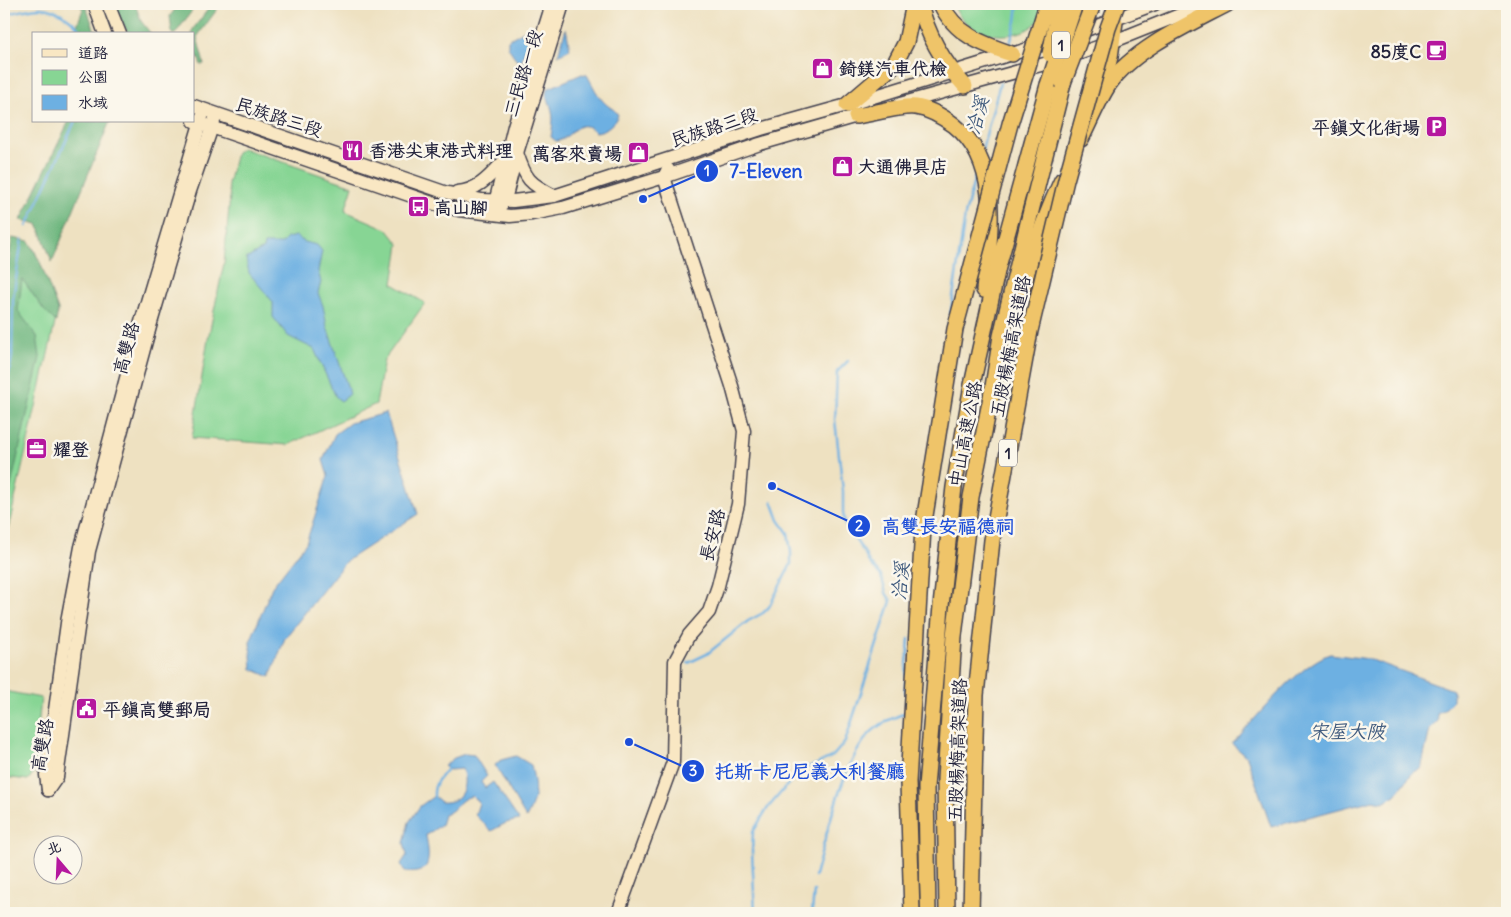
<svg xmlns="http://www.w3.org/2000/svg" width="1511" height="917" viewBox="0 0 1511 917" font-family="Delius,'LXGW WenKai TC',sans-serif">
<style>
.green{fill:#87d594;stroke:#547c68}
.forest{fill:#6db67e;stroke:#486c5c}
.water{fill:#6db0e2;stroke:#48698e}
.lines{fill:none;stroke-linecap:round;stroke-linejoin:round}
.stream{stroke:#6db0e2;stroke-width:2.5}
.secondary-casing{stroke:#413f4f;stroke-width:15}
.highway-casing{stroke:#413f4f;stroke-width:18}
.secondary{stroke:#f9e7c3;stroke-width:12}
.highway{stroke:#efc469;stroke-width:15}
.highway-bridge-casing{stroke:#413f4f;stroke-width:18;stroke-linecap:butt}
.highway-bridge{stroke:#efc469;stroke-width:15}
.labels{text-anchor:middle;dominant-baseline:central;stroke-width:5;stroke-linejoin:round;paint-order:stroke}
.shield{fill:#fbf7ec;stroke:#636270;stroke-width:1}
.shield-label{font-size:16px;font-weight:bold;fill:#22223b}
.poi-label{font-size:18px;font-weight:bold;fill:#22223b;stroke:#fbf7ec;text-anchor:start}
.street-label{font-size:18px;fill:#22223b;stroke:#fbf7ec}
.water-label{font-size:19px;font-style:italic;fill:#405b7e;stroke:#fbf7ec}
.leader{fill:none;stroke:#1d4ed8;stroke-width:2}
.callout-dot{fill:#1d4ed8;stroke:#fbf7ec;stroke-width:2}
.mark-label{font-size:15px;text-anchor:middle;font-weight:bold;fill:#fff}
.callout-label{font-size:19px;text-anchor:middle;font-weight:bold;fill:#1d4ed8;stroke:#fbf7ec;stroke-width:5;stroke-linejoin:round;paint-order:stroke}
</style>
<rect width="100%" height="100%" fill="#fbf7ec"/>
<filter id="ink" filterUnits="userSpaceOnUse"><feTurbulence type="fractalNoise" baseFrequency=".02" numOctaves="2"/><feDisplacementMap in="SourceGraphic" scale="10" xChannelSelector="R" yChannelSelector="G"/><feConvolveMatrix kernelMatrix="1 2 1 2 8 2 1 2 1" color-interpolation-filters="sRGB"/></filter>
<filter id="wash" filterUnits="userSpaceOnUse"><feTurbulence type="fractalNoise" baseFrequency=".0096" numOctaves="4" result="noise"/><feDisplacementMap in="SourceGraphic" scale="20" xChannelSelector="R" yChannelSelector="G"/><feGaussianBlur stdDeviation="1.12" result="paint"/><feColorMatrix in="noise" values="0 0 0 0 0 0 0 0 0 0 0 0 0 0 0 0 0 1.4 0 .05"/><feComposite in="paint" operator="in"/></filter>
<g filter="url(#wash)">
<rect width="100%" height="100%" fill="#eee1c1"/>
<!-- green -->
<g class="green">
<path d="M953,4h95c-1,3 -2,8 -4,11 -4,6 -12,12 -18,15 -27,12 -62,3 -73,-26z"/>
<path d="M242,148l111,38 -8,25 42,18 12,15 -6,40 32,19 -41,57 -8,44 -88,41 -96,-7 16,-99 16,-76 6,-67 -2,-12 8,-31z"/>
<path d="M34,249l24,61 -54,237v-137l18,-156z"/>
<path d="M4,691l37,7 -7,74 -6,8 -24,-3z"/>
</g>
<!-- forest -->
<g class="forest">
<path d="M78,4h7l11,30h-20l-1,-3 8,-22z"/>
<path d="M115,4h20l6,17 10,13h-23l-11,-22z"/>
<path d="M179,4h18l-22,30h-3l-2,-18z"/>
<path d="M212,4h9l-24,33 7,27 -3,1 -7,-19v-12h-2l1,-5z"/>
<path d="M69,121h41l-58,141 -14,-38 -17,-4z"/>
<path d="M12,238l17,3 11,21 18,48 -2,12 -12,-12 -22,-31 -4,32 19,25 3,21 -36,159v-216z"/>
</g>
<!-- water -->
<g class="water">
<path d="M532,26l-12,39 -12,-18v-7z"/>
<path d="M566,28l4,21 -12,6z"/>
<path d="M582,74l5,1c6,10 10,21 19,29 4,4 9,5 12,11 -3,8 -12,16 -22,17 -3,-2 -7,-6 -11,-6 -9,-3 -18,15 -29,15l-5,-4c3,-20 3,-25 -5,-43l1,-5z"/>
<path d="M296,236l8,6 13,3 5,6 -4,20 3,11 -3,11 5,13 4,21 23,67 -9,7 -5,-4 -22,-48 -26,-13 -15,-19v-15l-24,-29 -3,-14 17,-10 1,-5h18l5,-6z"/>
<path d="M386,413l32,101 -72,47 -61,77 -15,39 -18,-8 -2,-27 22,-55 34,-44 22,-67 -5,-16 12,-26 15,-11z"/>
<path d="M1330,654l39,5 84,31v11l-9,9 -7,4 1,7 -8,8 -9,40 -8,3 -17,23 -13,7 -10,-2 -102,27 -24,-70 -15,-13c24,-26 66,-79 98,-90z"/>
<path d="M465,754l9,1 13,21 -6,6 4,6 8,-6 26,38 -13,3 -15,8 -16,-16 4,-12 -7,-7c-16,4 -14,14 -28,19l-3,10 -15,10c3,20 8,41 -21,37l-4,-8 6,-9 -3,-12 5,-21 11,-16 14,-10 7,6c21,2 27,-16 21,-33l-13,1 -5,-4 10,-8z"/>
<path d="M516,756l15,9c5,23 6,33 -5,53l-31,-53 6,-5z"/>
</g>
<g class="lines">
<!-- stream -->
<g class="stream">
<path d="M4,15c25,-6 42,-14 65,4 6,5 9,7 11,15"/>
<path d="M1009,48l7,-27 2,-17"/>
<path d="M982,150l18,-67"/>
<path d="M27,226l48,-105"/>
<path d="M949,324l16,-109 12,-46"/>
<path d="M4,399l8,-42 1,-58 9,-60"/>
<path d="M688,663l19,-9 41,-33 15,-8 6,-6 22,-43v-12l-3,-19 -9,-13 -7,-19"/>
<path d="M906,693l-1,-4 4,-50"/>
<path d="M434,796c-1,-12 6,-19 13,-27"/>
<path d="M815,876c11,-38 29,-124 61,-148 8,-6 21,-12 30,-15"/>
<path d="M755,913l-3,-61 1,-20 13,-22 35,-41 14,-4 18,-9 12,-14 46,-141 -5,-8 -5,-17 -13,-15 -4,-9 -19,-27 -2,-12v-22l-8,-71 2,-48 11,-11"/>
<path d="M812,913l2,-22"/>
</g>
</g>
</g>
<g filter="url(#ink)">
<g class="lines">
<defs>
<g id="secondary">
<path d="M94,4l11,30"/>
<path d="M108,4l12,30"/>
<path d="M900,104l166,-46 46,-16 95,-38"/>
<path d="M194,106l250,86 38,8 31,1 41,-5 207,-67 86,-24 226,-70 82,-31"/>
<path d="M194,121l241,83 24,6 51,6 22,-2 31,-6 101,-31 96,-33 104,-30"/>
<path d="M517,153c9,27 12,30 37,43"/>
<path d="M457,192c21,-1 33,-16 46,-30"/>
<path d="M494,207l20,-81 38,-122"/>
<path d="M500,207l5,-7 12,-47 46,-149"/>
<path d="M48,790l-2,-15 22,-159 13,-69 60,-225 61,-205"/>
<path d="M48,790l9,-13 32,-226 62,-228 39,-132 24,-70"/>
<path d="M618,913l55,-151 2,-101 14,-26 20,-23 9,-26 20,-82 6,-73 -12,-45 -68,-209 4,-8"/>
</g>
<g id="highway">
<path d="M920,4c7,31 23,58 45,82"/>
<path d="M941,4c14,30 41,40 71,50"/>
<path d="M1101,90l9,-33 5,-35"/>
<path d="M847,105l47,-40 12,-23 8,-38"/>
<path d="M856,116c16,-2 46,-11 60,-9 14,2 27,10 38,18 49,39 36,111 30,165"/>
<path d="M1081,139c9,-18 17,-38 28,-55 25,-35 80,-60 118,-80"/>
<path d="M1021,292c11,-38 24,-76 41,-112"/>
<path d="M928,913l-2,-126 15,-181 13,-119 18,-102 26,-118 50,-182"/>
<path d="M947,913l-2,-133 9,-144 17,-139 22,-110 8,-51 27,-113 35,-140"/>
</g>
</defs>
<!-- secondary casing -->
<use href="#secondary" class="secondary-casing"/>
<!-- highway casing -->
<use href="#highway" class="highway-casing"/>
<!-- secondary -->
<use href="#secondary" class="secondary"/>
<!-- highway -->
<use href="#highway" class="highway"/>
<defs>
<g id="highway-bridge">
<path d="M1050,54l10,-50"/>
<path d="M1063,83l30,-79"/>
<path d="M1048,85l27,-81"/>
<path d="M912,913l-4,-131 15,-254 32,-199 55,-205 37,-120"/>
<path d="M971,913l5,-218 16,-155 38,-209 36,-151 42,-152 9,-24"/>
</g>
</defs>
<!-- highway-bridge casing -->
<use href="#highway-bridge" class="highway-bridge-casing"/>
<!-- highway-bridge -->
<use href="#highway-bridge" class="highway-bridge"/>
</g>
</g>
<!-- icons -->
<defs>
<symbol id="cafe-square" viewBox="-11 -11 22 22"><rect x="-9" y="-9" width="18" height="18" rx="4" fill="#b5179e" stroke="#fbf7ec"/><path d="M-5.5-4.5H6V0H3Q3 3.5 0 3.5H-2.5Q-5.5 3.5-5.5 0ZM3-3.2v2h1.7v-2ZM-6 4.5H4V6H-6Z" fill="#fff"/></symbol>
<symbol id="shop-square" viewBox="-11 -11 22 22"><rect x="-9" y="-9" width="18" height="18" rx="4" fill="#b5179e" stroke="#fbf7ec"/><path d="M-5-2.5h2.3a2.7 3.5 0 0 1 5.4 0H5L5.5 6h-11ZM-1.5-2.5h3a1.5 2.3 0 0 0-3 0Z" fill="#fff"/></symbol>
<symbol id="parking-square" viewBox="-11 -11 22 22"><rect x="-9" y="-9" width="18" height="18" rx="4" fill="#b5179e" stroke="#fbf7ec"/><path d="M-3.5-5.5H1a3.5 3.5 0 0 1 0 7H-1V5.5H-3.5ZM-1-3.4V-.6H.8a1.4 1.4 0 0 0 0-2.8Z" fill="#fff"/></symbol>
<symbol id="restaurant-square" viewBox="-11 -11 22 22"><rect x="-9" y="-9" width="18" height="18" rx="4" fill="#b5179e" stroke="#fbf7ec"/><path d="M-5-6h1v4h1v-4h1v4h1v-4h1v5L-1.5 .5V6h-2V.5L-5-1ZM5-6V6H3V1.5H1.5Q1.5-4 5-6Z" fill="#fff"/></symbol>
<symbol id="bus-square" viewBox="-11 -11 22 22"><rect x="-9" y="-9" width="18" height="18" rx="4" fill="#b5179e" stroke="#fbf7ec"/><path d="M-5-6H5V4H4V6H2V4H-2V6H-4V4H-5ZM-3.5-4V0h7V-4ZM-3.5 1.2v1.5H-2V1.2ZM2 1.2v1.5H3.5V1.2Z" fill="#fff"/></symbol>
<symbol id="office-square" viewBox="-11 -11 22 22"><rect x="-9" y="-9" width="18" height="18" rx="4" fill="#b5179e" stroke="#fbf7ec"/><path d="M-6-3h4V-5.5h4V-3h4V5H-6ZM-1-4.5V-3h2v-1.5ZM-6 0V1H6V0Z" fill="#fff"/></symbol>
<symbol id="civic-square" viewBox="-11 -11 22 22"><rect x="-9" y="-9" width="18" height="18" rx="4" fill="#b5179e" stroke="#fbf7ec"/><path d="M-.6-6.5H3V-4.5H.6V-3L4-1V1h2V6H-6V1h2V-1L-.6-3ZM-1.2 2.5V6h2.4V2.5Z" fill="#fff"/></symbol>
</defs>
<g fill-rule="evenodd">
<use href="#cafe-square" x="1424" y="38" width="25" height="25"/>
<use href="#shop-square" x="810" y="56" width="25" height="25"/>
<use href="#parking-square" x="1424" y="114" width="25" height="25"/>
<use href="#restaurant-square" x="340" y="138" width="25" height="25"/>
<use href="#shop-square" x="626" y="140" width="25" height="25"/>
<use href="#shop-square" x="830" y="154" width="25" height="25"/>
<use href="#bus-square" x="406" y="194" width="25" height="25"/>
<use href="#office-square" x="24" y="436" width="25" height="25"/>
<use href="#civic-square" x="74" y="696" width="25" height="25"/>
</g>
<g class="labels">
<!-- shield labels -->
<g class="shield">
<rect x="1052" y="31.5" width="18" height="27" rx="4"/>
<rect x="999" y="439.5" width="18" height="27" rx="4"/>
</g>
<g class="shield-label">
<text x="1061" y="45">1</text>
<text x="1008" y="453">1</text>
</g>
<!-- poi labels -->
<g class="poi-label">
<text x="1421" y="51" text-anchor="end">85度C</text>
<text x="839" y="68">錡鎂汽車代檢</text>
<text x="1420" y="127" text-anchor="end">平鎮文化街場</text>
<text x="369" y="150">香港尖東港式料理</text>
<text x="622" y="153" text-anchor="end">萬客來賣場</text>
<text x="858" y="166">大通佛具店</text>
<text x="434" y="207">高山腳</text>
<text x="53" y="449">耀登</text>
<text x="103" y="709">平鎮高雙郵局</text>
</g>
<!-- street labels -->
<g class="street-label">
<text transform="translate(523 73) rotate(-73)">三民路一段</text>
<text transform="translate(279 117) rotate(18)">民族路三段</text>
<text transform="translate(714 127) rotate(-18)">民族路三段</text>
<text transform="translate(1010 346) rotate(-79)">五股楊梅高架道路</text>
<text transform="translate(126 348) rotate(-75)">高雙路</text>
<text transform="translate(965 434) rotate(-79)">中山高速公路</text>
<text transform="translate(712 535) rotate(-76)">長安路</text>
<text transform="translate(42 745) rotate(-80)">高雙路</text>
<text transform="translate(957 750) rotate(-88)">五股楊梅高架道路</text>
</g>
<!-- water labels -->
<g class="water-label">
<text transform="translate(977 115) rotate(-75)">洽溪</text>
<text transform="translate(900 581) rotate(-85)">洽溪</text>
<text x="1347" y="731">宋屋大陂</text>
</g>
</g>
<!-- callouts -->
<path class="leader" d="M643 199L707 171M772 486L859 526M629 742L693 771"/>
<g class="callout-dot">
<circle cx="643" cy="199" r="5"/>
<circle cx="772" cy="486" r="5"/>
<circle cx="629" cy="742" r="5"/>
<circle cx="707" cy="171" r="12"/>
<circle cx="859" cy="526" r="12"/>
<circle cx="693" cy="771" r="12"/>
</g>
<g class="mark-label">
<text x="707" y="176">1</text>
<text x="859" y="531">2</text>
<text x="693" y="776">3</text>
</g>
<g class="callout-label">
<text x="766" y="178">7-Eleven</text>
<text x="948" y="533">高雙長安福德祠</text>
<text x="810" y="778">托斯卡尼尼義大利餐廳</text>
</g>
<!-- margin -->
<rect width="1511" height="917" fill="none" stroke="#fbf7ec" stroke-width="20"/>
<!-- legend -->
<rect x="32" y="32" width="162" height="90" fill="#fbf7ec" stroke="#a4a2a5"/>
<rect x="42" y="49" width="25" height="8" fill="#f9e7c3" stroke="#a4a2a5"/>
<text x="78" y="58" font-size="15" fill="#22223b">道路</text>
<rect x="42" y="70" width="25" height="15" fill="#87d594" stroke="#a4a2a5"/>
<text x="78" y="82" font-size="15" fill="#22223b">公園</text>
<rect x="42" y="95" width="25" height="15" fill="#6db0e2" stroke="#a4a2a5"/>
<text x="78" y="108" font-size="15" fill="#22223b">水域</text>
<!-- north arrow -->
<g transform="translate(58 860) rotate(341)"><circle r="24" fill="#fbf7ec" stroke="#a4a2a5"/>
<path d="M0-4L9 19L0 12L-9 19Z" fill="#b5179e"/>
<text y="-8" font-size="14" font-weight="bold" text-anchor="middle" fill="#22223b">北</text>
</g>
</svg>
